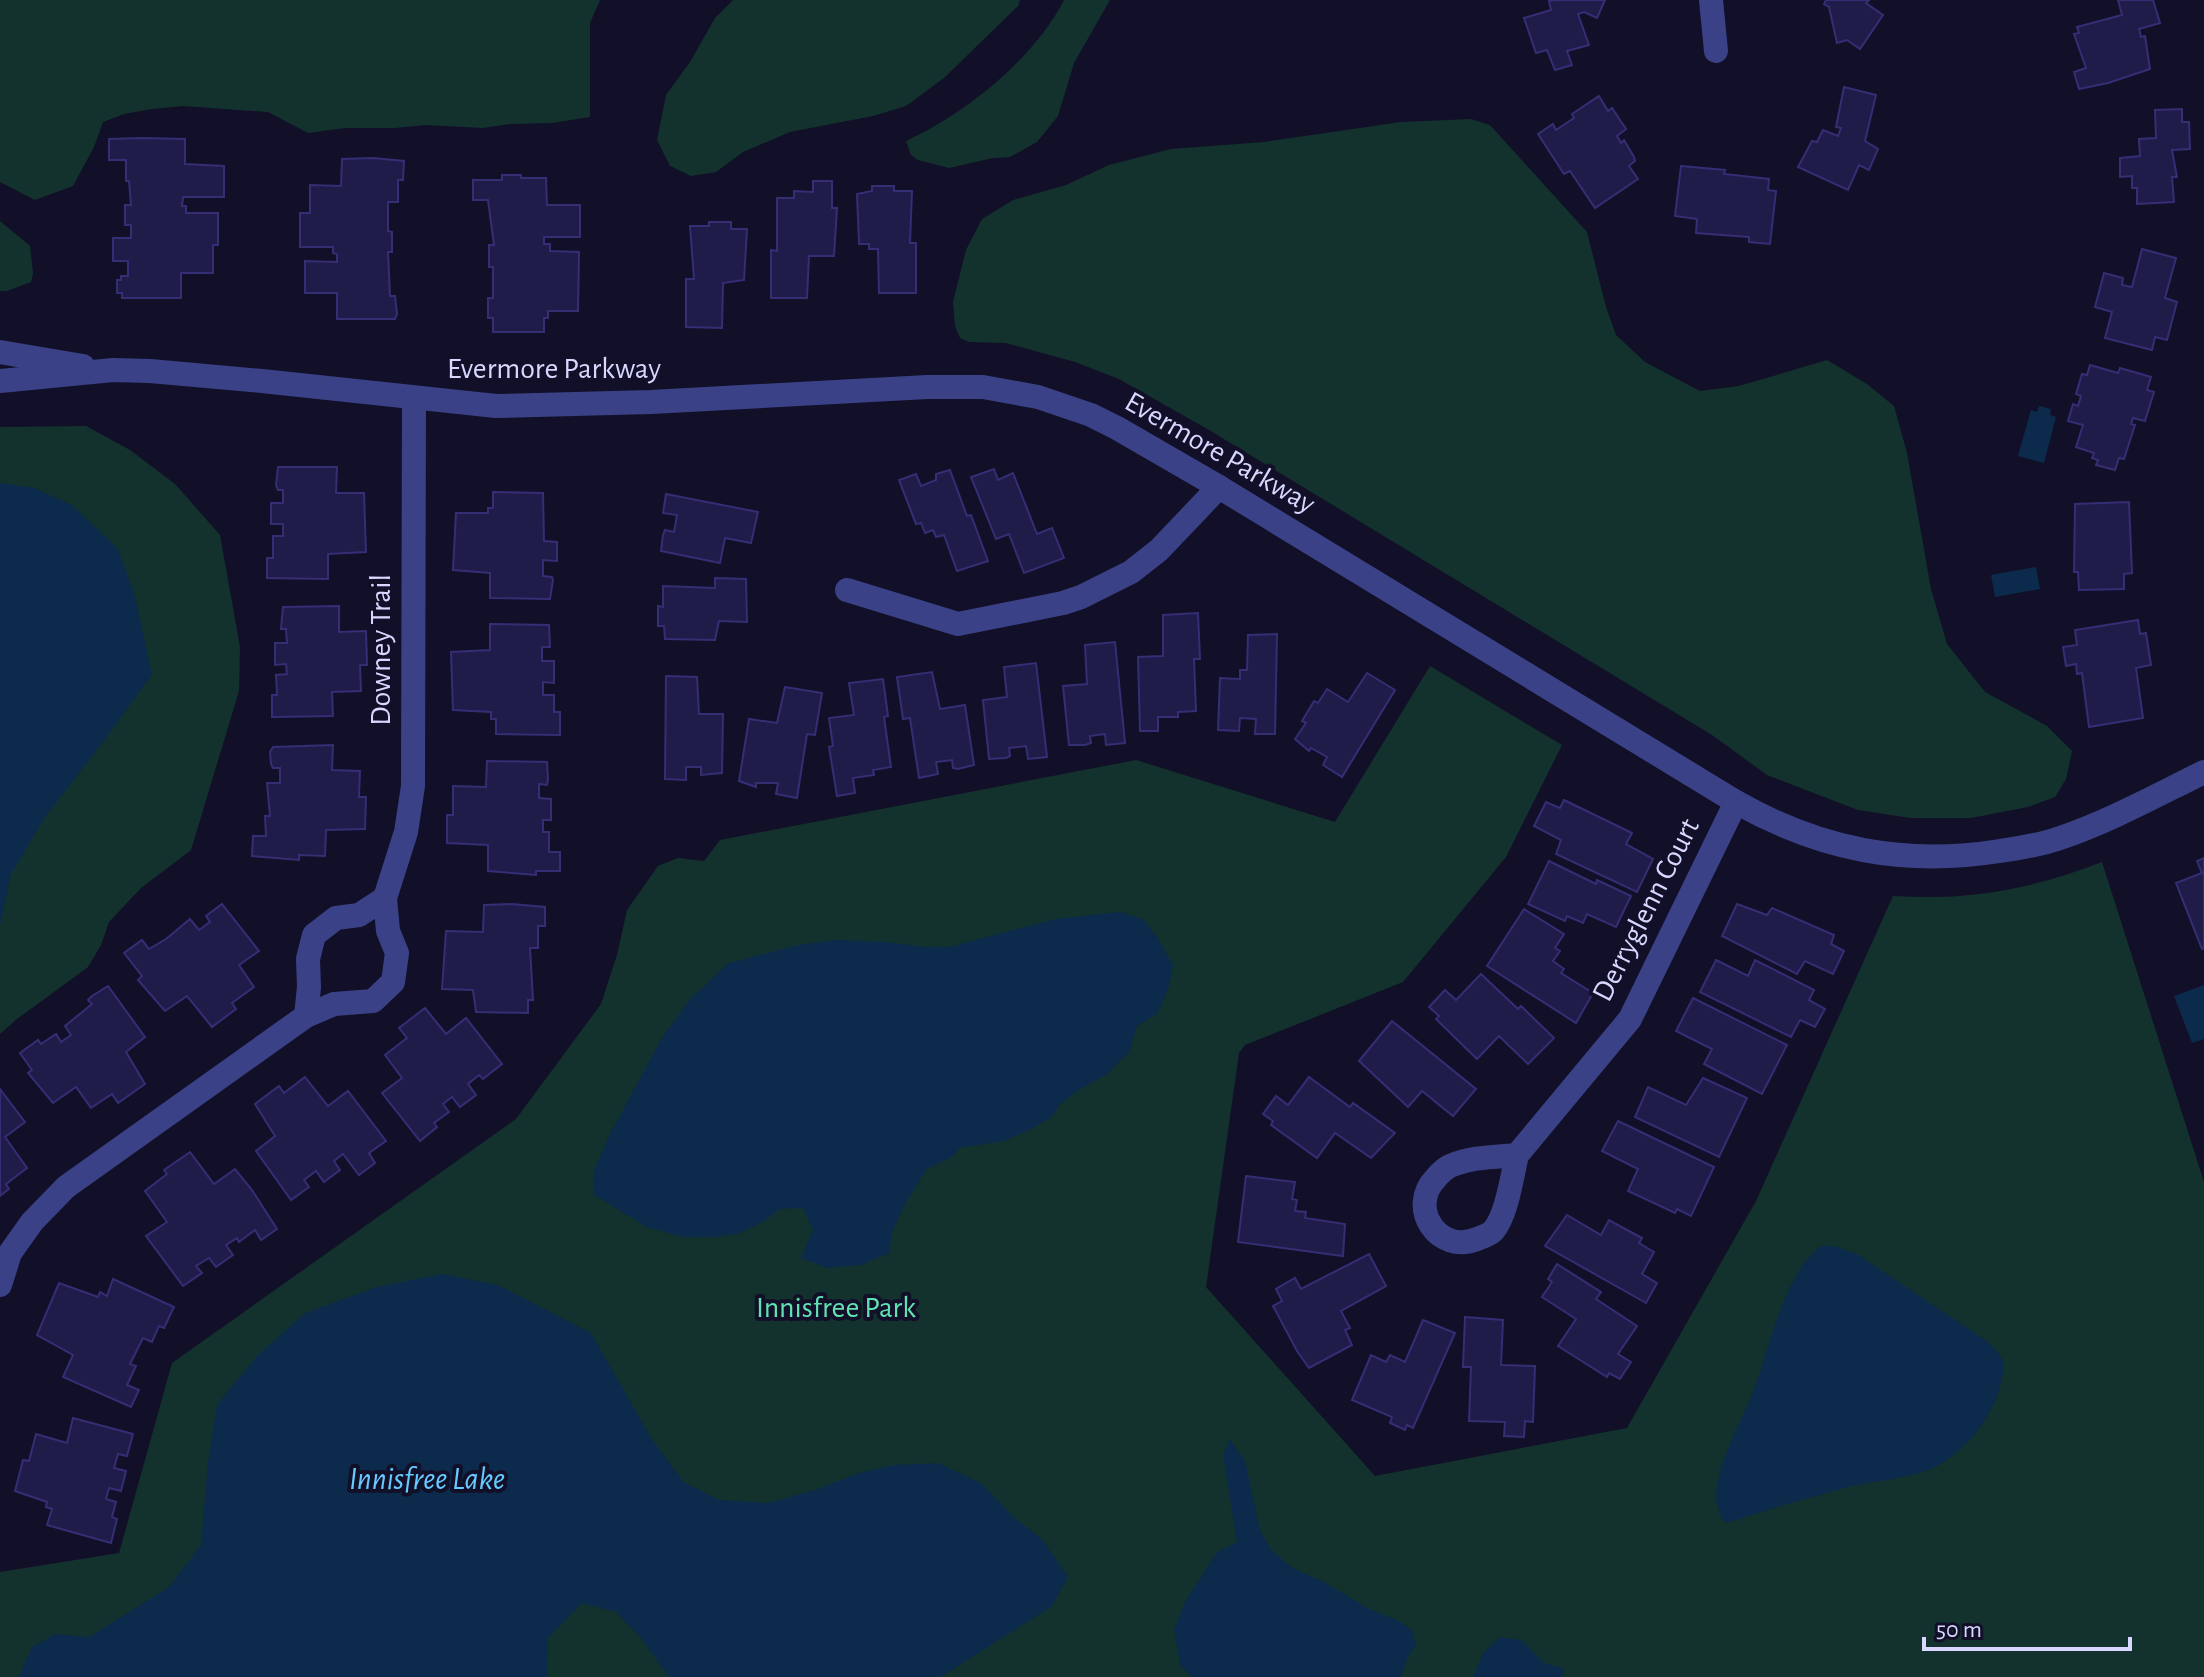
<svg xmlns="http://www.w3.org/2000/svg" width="2204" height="1677" viewBox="0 0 2204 1677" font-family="'Alegreya Sans',sans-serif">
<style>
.green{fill:#13322d}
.water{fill:#0c2a4b}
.building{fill:#201c49;stroke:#342e75;stroke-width:2}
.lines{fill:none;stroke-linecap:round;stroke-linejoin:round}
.minor{stroke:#3b4187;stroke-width:24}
.labels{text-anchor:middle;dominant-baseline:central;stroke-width:8;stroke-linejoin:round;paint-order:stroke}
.street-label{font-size:30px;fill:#d7d7ff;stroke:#111028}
.park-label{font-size:30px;fill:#61e1b2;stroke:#111028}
.water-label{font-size:32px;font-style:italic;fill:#65caff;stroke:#111028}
</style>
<rect width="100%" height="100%" fill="#111028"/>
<!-- green -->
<g class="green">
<path d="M0,0h600l-10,23v94l-38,6 -42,1 -27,4 -57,-3 -32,3h-49l-37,5 -40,-21 -85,-6 -31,3 -28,5 -21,8 -9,25 -21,39 -38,14 -35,-18z"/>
<path d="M733,0h287l-2,6 -74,72 -38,28 -33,10 -83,16 -47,20 -27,20 -25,4 -21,-10 -13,-26 9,-45 24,-33 25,-44z"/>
<path d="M1064,0h46l-36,63 -16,53 -21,26 -27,15 -17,1 -44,10 -31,-8 -7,-5 -5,-14c59,-27 128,-82 158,-141z"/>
<path d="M1471,119l19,6 97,107 19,75 10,28 29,27 55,29 39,-5 88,-26 40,24 27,22 13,47 24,136 16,55 38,48 62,34 25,25 -6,28 -11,18 -27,10 -57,11h-61l-52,-8 -91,-35 -55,-40 -503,-305 -90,-51 -44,-17 -69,-19 -37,-1 -9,-4 -5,-12 -2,-24 13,-52 16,-31 31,-19 53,-15 43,-20 62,-16 93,-7 137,-20z"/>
<path d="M0,221l30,25 3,28 -2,8 -24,9h-7z"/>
<path d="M86,426l44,24 45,34 45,51 20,112 -1,44 -48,159 -50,38 -32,34 -8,23 -13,22 -71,52 -17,15v-607z"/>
<path d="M1430,666l132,79 -56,112 -103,125 -158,63 -6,8 -33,234 169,189 252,-48 129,-227 137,-305c73,5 141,-7 209,-34l102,320v495h-2204v-105l119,-19 53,-190 344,-244 85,-115 16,-49 10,-45 31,-44 20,-8 26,3 16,-21 416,-80 199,62z"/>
</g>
<!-- water -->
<g class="water">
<path d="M2039,406l12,3 -1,6 6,2 -12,46 -26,-7 13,-46 6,2z"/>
<path d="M0,483l34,5 38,17 46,44 17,47 17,79 -55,75 -52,67 -34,57 -11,52z"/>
<path d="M2036,567l4,22 -45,8 -4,-22z"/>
<path d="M1120,912l23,7 14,18 16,28 -4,22 -12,27 -20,12 -8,26 -23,23 -26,14 -20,15 -8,13 -20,12 -28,12 -45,7 -7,9 -25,12 -21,33 -14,30 -3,21 -27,12 -35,3 -26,-10 12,-28 -10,-22 -23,1 -16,12 -26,13 -26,3h-30l-35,-10 -53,-32 -1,-22 17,-39 53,-98 28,-38 38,-35 69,-18 38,-5 51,2 37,5h26l105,-28z"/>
<path d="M2204,985v54l-12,4 -18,-47z"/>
<path d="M1822,1246h12l23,8 131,88c20,20 18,21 11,48 -9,32 -40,68 -71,80 -26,10 -58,11 -84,18 -40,11 -79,23 -118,35 -7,-7 -10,-19 -10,-28 3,-38 25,-71 38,-106 15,-39 31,-120 68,-143z"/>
<path d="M442,1274l56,11 93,48 62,108 31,41 35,18 49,3 47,-13 41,-16 38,-9 44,-2 44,21 30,32 30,23 26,38 -16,29 -111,71h-272l-29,-40 -24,-25 -34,-9 -34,35 -1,39h-529l14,-30 23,-13 34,3 80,-50 32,-42 7,-83 9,-57 39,-48 49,-44 72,-26z"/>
<path d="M1230,1439l15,22 15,69 12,21 22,18 28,12 47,28 28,11 15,10 4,14 -9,15 -6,18h-209l-12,-12 -6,-35 11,-28 31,-49 21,-11 -14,-87z"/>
<path d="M1500,1637l21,3 23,23 19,5v9h-90l10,-24z"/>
</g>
<!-- building -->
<g class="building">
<path d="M1554,0h51l-8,18 -13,-6 -6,2 11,31 -22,6 5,14 -17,5 -8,-20 -11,3 -12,-35 27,-8 -2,-9z"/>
<path d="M1826,0h43l-3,3 17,12 -23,34 -13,-9 -10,3 -8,-36 -5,-3z"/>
<path d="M2118,0h35l7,23 -21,6 2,8 4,-1 5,33 -42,14 -29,6 -5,-17 12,-4 -12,-34 5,-1 -2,-6 45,-12z"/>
<path d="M1844,87l32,8 -11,46 13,8 -9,21 -10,-5 -11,25 -50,-23 14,-26 5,1 6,-12 15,6 3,-8 -5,-1z"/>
<path d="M1599,96l9,15 4,-3 14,21 -9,7 4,7 3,-3 10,17 1,4 -6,5 9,13 -43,29 -25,-37 -6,3 -26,-40 15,-10 3,6 18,-12 -2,-4z"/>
<path d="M2182,109v13h7l1,27 -18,1 5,27h-5l2,25 -37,2v-16h-5v-12l-12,1v-19l20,-2 -1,-17 17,-1 -1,-28z"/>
<path d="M142,138l43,1v25l39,2v31h-41l-1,9h4v7h32v32h-5v28h-32v25h-59v-5h-5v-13h4v-4h7v-15h-15v-23h18v-13h-6v-20h6l-2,-24h-3v-21h-17v-21z"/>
<path d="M373,158l31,3 -1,19h-5v22h-10v29l4,1v20h-4l2,44h5l2,18 -2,5h-58v-26h-32v-32l32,1v-8l-4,-1v-6h-33v-34h10v-28l31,1 1,-27z"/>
<path d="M1681,166l44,4 -1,4 45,5 -1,11 8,1 -6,53 -21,-2v-5l-53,-4 1,-14 -22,-3z"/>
<path d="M502,175h19v3h25l1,27h33v32h-36v7h6v7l29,1 -1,59h-30v7h-4v14h-51v-14h-5v-20h5v-31h-4v-22h5l-6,-45h-15v-20h29z"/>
<path d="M813,181h19v27h5l-3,48h-25l-2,42h-36v-48l6,1v-53h17v-7l19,1z"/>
<path d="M872,186h22v5h18l-2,52h6v50h-37l-1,-44h-9v-5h-10l-2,-50 15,-3z"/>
<path d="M709,222h22v7h16l-3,51 -21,3 -1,45 -36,-1v-48h8l-4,-53h19z"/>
<path d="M2142,249l34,9 -11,40 12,4 -10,38 -12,-3 -3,13 -47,-12 7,-26 -17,-5 9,-34 19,5 -1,7 10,2z"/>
<path d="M2090,365l28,8 2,-5 31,9 -4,13 7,2 -9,29 -12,-3 -2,6 4,1 -11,34 -5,-1 -4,12 -19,-5 2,-5 -6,-2 2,-5 -18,-6 7,-22 -15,-4 5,-17 5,2 3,-10 -5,-2 6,-20 5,1z"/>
<path d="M278,467h59l-1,26h28l2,59 -38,2v25l-61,-1v-20h6v-22h10v-12h-12v-21h12v-13h-5l-2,-5z"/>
<path d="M994,469l4,11 15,-7 24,61 15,-6 12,30 -40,15 -15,-39 -13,5 -25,-62z"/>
<path d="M950,470l17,46 4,-1 17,46 -31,10 -13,-36 -8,2 -3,-7 -8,3 -4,-10 -5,1 -17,-44 17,-6 5,12 15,-6v-6z"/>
<path d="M493,492l50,1 1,48 13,1v19l-14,-1v16l9,1 1,3 -3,19 -60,-1v-25l-37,-3 3,-57h32v-5h5z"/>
<path d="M666,494l92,18 -7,31 -26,-5 -5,25 -59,-12 2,-16 2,-5 9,2 3,-17 -14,-2z"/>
<path d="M2129,502l3,71 -8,1v15l-45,1 -1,-18h-4l1,-68z"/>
<path d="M715,578l31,1 1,43 -28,-1 -4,19 -50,-1 -1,-13h-6v-20l5,1v-21l52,2z"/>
<path d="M339,606v26l27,-1 1,34h-7l1,26 -29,1 1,24 -61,1v-22h5l-1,-20 11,-1 -1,-10 -11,1v-22h12l-1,-14h-5l2,-22z"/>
<path d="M1198,613l2,46h-6l2,52 -18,1v5h-20v14h-18l-2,-74 25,-1v-41z"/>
<path d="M2138,620l2,14 6,-1 5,32 -15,3 7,50 -54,9 -7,-54 -5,1 -1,-10 -10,2 -3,-19 14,-2 -2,-15z"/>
<path d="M490,624l59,1 1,22h-8v14h12v22l-11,-1v13h11v17h6v23l-64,-1v-15h-5v-7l-38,-2 -2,-58 39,-2z"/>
<path d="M1277,634l-2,100h-20l1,-15 -16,-1 -1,13 -21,-1 2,-52 20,1v-9h7l1,-35z"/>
<path d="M1115,642l10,101 -19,2 -1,-11 -15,2 1,7 -6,2h-16l-6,-59 24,-2 -2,-39z"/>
<path d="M1036,663l11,94 -19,2 -2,-13 -17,2 1,8 -4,2 -17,1 -6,-59 24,-3 -3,-30z"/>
<path d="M932,672l8,37 25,-4 9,60 -16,4 -5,-1 -1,-8 -16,2 2,12 -19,4 -9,-60 -7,1 -6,-42z"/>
<path d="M1367,673l28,17 -53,87 -19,-12 4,-8 -16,-9 -2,3 -14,-12 11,-16 -4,-2 12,-20 4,2 9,-14 21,13z"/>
<path d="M666,676l31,1 2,37h24l-1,59 -21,2v-8h-15v13l-21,-1z"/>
<path d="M883,679l5,37 -4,1 7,50 -18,3 1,5 -21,3 2,15 -18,3 -8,-49 4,-1 -4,-28 25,-3 -5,-32z"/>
<path d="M785,687l37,6 -7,42 -8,-1 -10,64 -21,-4 2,-11h-22v4l-17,-6 10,-62 28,4z"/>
<path d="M333,745l-1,25 28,1 -1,26h7l-1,32 -39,1 -1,26 -26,-1v5l-47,-4 1,-20h13l-1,-20h5l-3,-33h13v-15h-7l-2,-4 -1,-12 3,-5z"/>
<path d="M487,761l60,1 1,17 -1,6 -8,-1v14l12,1v21h-8v12h6v20h11v19h-24v4l-48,-4v-26l-41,-2v-28h6v-29l33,1z"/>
<path d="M1564,800l68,33 -6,11 27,15 -16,33 -81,-38 5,-14 -27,-14 12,-24 14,6z"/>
<path d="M2204,858v90l-2,1 -26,-66 26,-10 -5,-12z"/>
<path d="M1549,861l47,23 1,-4 34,16 -15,31 -29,-13 -4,9 -16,-7 -2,5 -37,-17z"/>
<path d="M222,904l37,47 -20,14 15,22 -22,16 4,6 -24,18 -25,-31 -22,15 -27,-31 4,-4 -18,-23 18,-13 7,9 17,-10 24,-20 9,11 11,-8 -4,-6z"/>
<path d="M512,904l33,3v19h-7v22h-8l3,52h-5v13l-52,-1 -3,-22 -31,-1 4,-58 37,1 1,-27z"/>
<path d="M1737,904l30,11 5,-7 62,27 -3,9 13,7 -11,23 -28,-13 -8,13 -75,-38z"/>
<path d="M1524,909l40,25 -9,14 5,3 -7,10 11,8 -3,4 32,20 -17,30 -89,-57z"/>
<path d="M1716,960l32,16 7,-16 59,30 -5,10 16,9 -10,18 -15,-7 -9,17 -91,-45z"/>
<path d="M1481,974l37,35 3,-3 33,32 -26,26 -29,-28 -22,23 -41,-40 3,-3 -10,-9 16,-17 11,10z"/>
<path d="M108,986l37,51 -19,15 19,32 -27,19 -6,-9 -21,14 -15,-21 -23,16 -25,-30 4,-3 -12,-17 18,-13 3,4 15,-10 5,8 10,-7 -6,-9 27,-22 -4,-4 4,-4z"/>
<path d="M1693,998l94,47 -25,49 -58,-30 8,-15 -36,-18z"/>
<path d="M425,1008l21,26 20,-16 36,46 -19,15 -4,-4 -11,9 8,11 -16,12 -8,-10 -9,7 6,8 -15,11 3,4 -17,14 -38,-48 20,-15 -17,-23 22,-17 -8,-10z"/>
<path d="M1392,1021l84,68 -23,27 -31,-25 -14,16 -49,-46z"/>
<path d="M305,1077l23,29 20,-15 38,50 -17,12 6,10 -16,12 -16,-21 -9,7 6,9 -16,12 -8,-11 -12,9 5,7 -18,13 -35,-49 19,-15 -20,-32 24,-18 5,7z"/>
<path d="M1309,1077l41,30 3,-4 42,30 -24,25 -36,-25 -18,25 -46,-33 2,-4 -10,-7 13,-18 12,9z"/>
<path d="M1703,1078l44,20 -28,59 -84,-40 13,-30 38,18z"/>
<path d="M0,1089l25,33 -20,15 22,31 -21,16 3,5 -9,7z"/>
<path d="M1618,1121l96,46 -23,49 -14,-7 -2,4 -47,-22 10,-22 -36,-18z"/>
<path d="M190,1152l24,32 21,-15 17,21 25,39 -16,11 -6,-10 -16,12 -2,-4 -11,7 7,10 -17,12 -7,-9 -13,8 6,7 -19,13 -37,-50 21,-14 -22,-31 22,-17 -3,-4z"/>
<path d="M1246,1176l49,6 -3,17 5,1 -2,11 11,1 -1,6 40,6 -2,32 -105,-14z"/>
<path d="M1567,1215l34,20 8,-15 33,18 -3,5 15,9 -12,22 15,9 -11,20 -101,-57z"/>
<path d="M1369,1254l17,32 -45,25 9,17 -5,2 7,15 -43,23 -12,-17 -24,-45 9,-5 -6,-12 19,-11 6,11z"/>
<path d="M1557,1264l44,28 -5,7 41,27 -19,28 13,8 -11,17 -11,-6 -2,4 -49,-31 18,-27 -34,-22 10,-15 -4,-3z"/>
<path d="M113,1279l61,28 -10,21 -5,-2 -7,16 -9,-4 -13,26 6,2 -9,19 12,5 -8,17 -68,-30 10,-22 -36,-20 22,-52 39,14 2,-5 7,4z"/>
<path d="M1465,1317l38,3 -2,45 34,1 -2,56 -8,-1 -1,16 -20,-1 1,-14 -36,-1 2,-54h-8z"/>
<path d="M1423,1320l32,13 -42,95 -6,-3 -2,5 -15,-7 2,-6 -40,-17 19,-45 15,7 4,-7 15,7z"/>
<path d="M73,1418l60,16 -6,22 -9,-2 -4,14 12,3 -5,20 -12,-3 -3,11 10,3 -4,15 5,2 -6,24 -64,-18 5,-16 -6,-2 1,-5 -32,-11 8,-31 6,1 7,-27 31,9z"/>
</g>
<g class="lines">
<!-- minor -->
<g class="minor">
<path d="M1711,0l5,51"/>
<path d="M0,352l83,14"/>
<path d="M0,381l113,-11 37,1 112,10 234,25 155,-4 276,-15h56l55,10 53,18 26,13 102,59 517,315c85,48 168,64 264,49 20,-3 41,-6 60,-13 50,-17 97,-43 144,-66"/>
<path d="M847,590l111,34 105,-21 18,-6 50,-25 28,-22 60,-63"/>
<path d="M306,1016l3,-29 -1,-28 6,-24 22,-17 23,-3 26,-17"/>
<path d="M1517,1155c-5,21 -10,60 -24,76 -4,4 -11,6 -16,8 -39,16 -70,-32 -41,-61 4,-5 8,-9 14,-12 21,-9 44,-9 67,-11l113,-136 106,-217"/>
<path d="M0,1285l10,-32 22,-31 34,-35 240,-171 28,-12 39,-3 20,-19 4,-29 -9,-22 -3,-33 21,-66 7,-46 1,-388"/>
</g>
</g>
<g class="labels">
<!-- street labels -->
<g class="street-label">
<text x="554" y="369">Evermore Parkway</text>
<text transform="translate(1220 453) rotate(30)">Evermore Parkway</text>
<text transform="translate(381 650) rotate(-90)">Downey Trail</text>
<text transform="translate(1646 910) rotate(-63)">Derryglenn Court</text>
</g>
<!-- park labels -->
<g class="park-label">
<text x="836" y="1308">Innisfree Park</text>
</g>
<!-- water labels -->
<g class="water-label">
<text x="427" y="1479">Innisfree Lake</text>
</g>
</g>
<!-- scale -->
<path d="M1924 1637v12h206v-12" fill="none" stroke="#d7d7ff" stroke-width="4"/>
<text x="1936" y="1637" font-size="24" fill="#d7d7ff" stroke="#111028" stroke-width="6" paint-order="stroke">50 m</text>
</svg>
